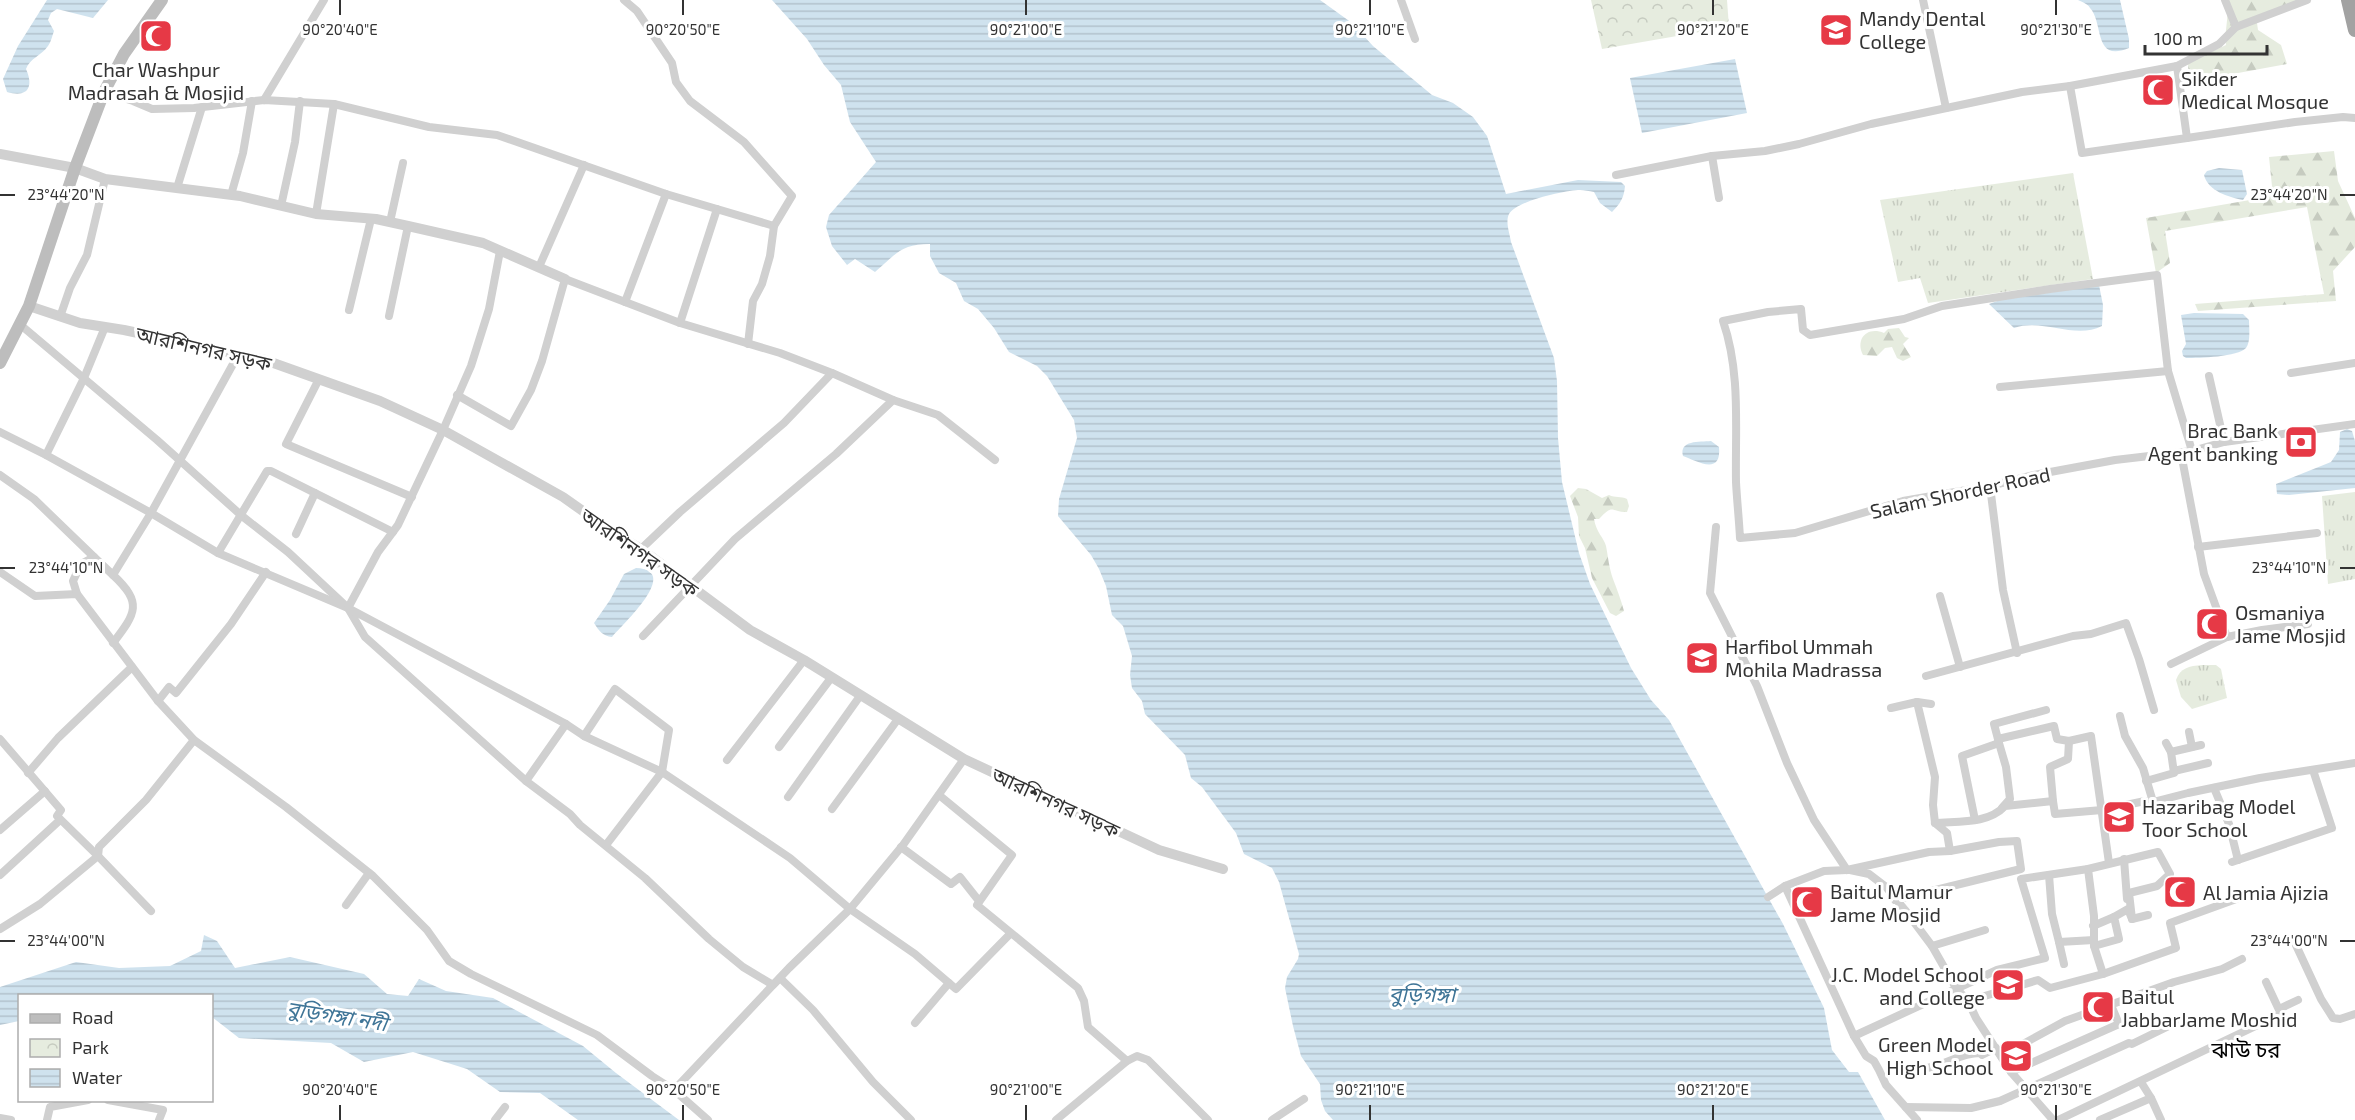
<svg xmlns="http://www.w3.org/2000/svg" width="2355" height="1120" viewBox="0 0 2355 1120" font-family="'Exo 2','Noto Sans Bengali',sans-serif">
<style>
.grass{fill:url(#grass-tufts)}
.forest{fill:url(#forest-firs)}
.park{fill:url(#park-crowns)}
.water{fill:url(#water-rules)}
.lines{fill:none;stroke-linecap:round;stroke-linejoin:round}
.minor{stroke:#d0d0d0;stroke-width:8}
.tertiary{stroke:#d0d0d0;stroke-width:10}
.secondary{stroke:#bdbdbd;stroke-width:12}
.trunk{stroke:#a2a2a2;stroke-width:14}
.ticks{fill:none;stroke:#333;stroke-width:2}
.labels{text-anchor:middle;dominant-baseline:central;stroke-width:6;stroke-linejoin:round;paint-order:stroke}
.poi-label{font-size:20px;fill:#333;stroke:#fff;text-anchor:start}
.street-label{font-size:20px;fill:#333;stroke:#fff}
.water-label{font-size:21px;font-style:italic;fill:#3f7597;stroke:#fff}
.quarter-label{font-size:22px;fill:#000;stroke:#fff}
.ticks-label{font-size:15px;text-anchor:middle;fill:#333;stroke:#fff;stroke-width:6;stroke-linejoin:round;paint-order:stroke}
</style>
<defs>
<pattern id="grass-tufts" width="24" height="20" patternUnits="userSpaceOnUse" patternTransform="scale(1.5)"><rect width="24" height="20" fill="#e6ecdf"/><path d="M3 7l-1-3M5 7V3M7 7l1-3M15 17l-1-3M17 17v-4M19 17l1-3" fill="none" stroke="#c6cbc0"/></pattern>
<pattern id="forest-firs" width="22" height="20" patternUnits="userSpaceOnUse" patternTransform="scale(1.5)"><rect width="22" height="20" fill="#e6ecdf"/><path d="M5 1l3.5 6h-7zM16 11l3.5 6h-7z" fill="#c6cbc0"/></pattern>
<pattern id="park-crowns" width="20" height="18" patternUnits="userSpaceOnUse" patternTransform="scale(1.5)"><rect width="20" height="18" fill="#e6ecdf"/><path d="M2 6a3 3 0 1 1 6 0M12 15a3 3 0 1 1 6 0" fill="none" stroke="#c6cbc0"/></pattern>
<pattern id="water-rules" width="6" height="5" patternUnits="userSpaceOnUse" patternTransform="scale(1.5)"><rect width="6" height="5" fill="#cfe2ee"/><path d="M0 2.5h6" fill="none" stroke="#b2c2cd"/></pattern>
</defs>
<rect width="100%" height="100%" fill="#fff"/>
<!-- grass -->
<g class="grass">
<path d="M2073,173l20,106 -165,24 -8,-25 -22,4 -18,-82z"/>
<path d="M2355,492v87l-27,5 -6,-88z"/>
<path d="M2202,665h14l5,4 6,29 -35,11 -11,-12 -5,-17c4,-12 13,-14 26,-15z"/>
</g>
<!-- forest -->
<g class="forest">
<path d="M2226,0h79l-49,16 2,14 23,15 6,19 -98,18 -1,-19 38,-18c-2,-17 4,-26 0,-45z"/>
<path d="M2334,151l4,30 17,37v29l-22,24 3,30 -138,10 -3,-7 129,-10 -17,-87 -142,24 5,32 -14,10 -10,-55 127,-22 -4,-39z"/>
<path d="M1899,328l6,9 4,1 -6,6 8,13 -8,4 -6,-3 -5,-11 -7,1 -8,8 -14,-1c-8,-16 4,-29 21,-22l4,-4z"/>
<path d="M1578,488l8,1 16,9 7,-3c6,3 12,1 18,4l2,7 -2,6c-17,0 -13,-9 -28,7h-5c2,13 10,19 12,27 2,10 3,22 7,33 4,10 8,21 11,32l-8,5 -6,-3 -18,-35 -7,-30 -6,-12 -1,-19 -8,-21z"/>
</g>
<!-- park -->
<path class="park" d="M1591,0h136l2,27 -127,22z"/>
<!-- water -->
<g class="water">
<path d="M47,0h61l-15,18 -36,-9 -6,4 -3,7 6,11c-2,5 -3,11 -6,15 -7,10 -18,12 -22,23 8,18 2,29 -19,23l-4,-13 15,-33z"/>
<path d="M772,0h548l32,23 21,23 59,49 21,8 20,14 14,19 19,58 72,-14 43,2 4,4c-1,12 -5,18 -13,26l-12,-9 -6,-11c-5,-1 -10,-2 -14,-2 -14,0 -64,11 -71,24 -4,8 1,20 2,28l43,116 3,23 1,57 4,44 17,71 11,31 41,84 20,32 18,20 114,204 41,84 8,42 17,22h9l27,48h-552l-8,-9 -4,-11 -1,-16 -19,-28 -8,-30 -8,-38 2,-11 11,-18 1,-5 -20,-72 -7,-14 -28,-14 -8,-21 -34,-46 -11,-9 -6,-23 -40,-41 -3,-13 -10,-13 -2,-13 2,-19 -9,-30 -11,-11 -6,-29 -7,-17 -8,-14 -33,-39 1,-17 18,-61 -3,-18 -27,-44 -10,-10 -28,-14 -15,-24 -16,-19 -14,-8 -8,-18 -17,-10 -9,-17v-12c-29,0 -34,10 -55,28l-20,-13 -8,6 -15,-19 -6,-19 3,-12 47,-53 -26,-40 -9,-37 -17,-20 -17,-26z"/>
<path d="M2078,0h42l9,39v9c-36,15 -25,-25 -39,-40 -2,-4 -8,-6 -12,-8z"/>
<path d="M1735,59l12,54 -105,20 -12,-55z"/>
<path d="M2219,168l23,2 5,24 -4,6c-15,-3 -35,-9 -39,-25l3,-4z"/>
<path d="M2099,285l4,20 -1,21c-27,14 -59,-8 -88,2l-25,-24 11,-4z"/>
<path d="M2194,313l49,1 6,6c0,7 2,22 -3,28 -8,9 -47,10 -60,10l-3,-2 -1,-5 4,-7 -5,-29z"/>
<path d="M2347,429l5,2 3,10v47l-66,7 -12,-1 -1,-10 55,-22 8,-12 1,-18z"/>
<path d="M1711,441l8,6c3,30 -24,13 -36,9 -4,-16 16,-14 28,-15z"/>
<path d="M636,568c46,2 -13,56 -24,69 -9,-1 -13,-6 -18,-14l16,-23 14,-26z"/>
<path d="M204,935l13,6 18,27 55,-11 74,17 23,20 21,2 11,-17 27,12 47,7 90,48 33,27 63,47h-101l-38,-27 -40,-1 -33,-23 -54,-17 -49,10 -33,-19 -92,-5 -27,-21v-21h-192l-1,25 -19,4v-38l76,-25 43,6 51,-2 31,-15z"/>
</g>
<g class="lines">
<!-- minor -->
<g class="minor">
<path d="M1401,0l14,39"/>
<path d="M1923,0l23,108"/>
<path d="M2225,0l11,27"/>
<path d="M2070,86l12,67 105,-15 -10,-72"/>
<path d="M104,92l29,9 19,8 42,-1 70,-8 70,4 95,23 68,8 169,59 108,32 18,-30 -48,-54 -54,-41 -14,-19 -4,-19 -35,-52 -13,-11"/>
<path d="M264,100l60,-100"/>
<path d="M2187,138l108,-16 48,-5 12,1"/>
<path d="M1712,156l7,42"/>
<path d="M1616,175l96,-19 53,-5 34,-7 72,-20 151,-32 48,-6 107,-20 42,-22 17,-17 71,-27"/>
<path d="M177,188l25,-81"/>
<path d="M231,195l12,-42 9,-52"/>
<path d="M281,206l14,-64 5,-41"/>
<path d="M316,214l18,-110"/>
<path d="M390,222l13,-59"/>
<path d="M539,267l45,-102"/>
<path d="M625,302l41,-108"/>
<path d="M349,310l22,-91"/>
<path d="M389,316l19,-90"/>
<path d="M60,317l10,-29 17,-33 18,-76"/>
<path d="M680,323l37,-114"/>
<path d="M23,327l134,113 85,76 46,36 60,56 17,29 161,144"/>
<path d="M105,327l-21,51 -38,77 105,58 87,-158"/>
<path d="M748,344l5,-43 9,-17 8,-28 4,-30"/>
<path d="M2291,373l64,-10"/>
<path d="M2209,376l15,66"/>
<path d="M319,379l-33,65 126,53"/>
<path d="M2000,387l168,-16"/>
<path d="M457,395l54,31 20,-36 11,-29 23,-82 115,44 100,30 52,20"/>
<path d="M893,400l45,15 57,45"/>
<path d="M0,432l46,23"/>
<path d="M2192,451l-24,-80 -11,-96 -107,14 -108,17 -38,13 -94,16 -7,-5 -2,-21 -33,3 -45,9c18,52 12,108 13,161 1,19 3,37 4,56l55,-5 108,-32 87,-15 44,-11 81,-15 77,-9 32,-9 131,-18"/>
<path d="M2181,453l23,121 23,63"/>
<path d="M0,475l34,24 60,58"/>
<path d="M1990,486l13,104 14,63"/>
<path d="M1716,527l-6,66 47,93 30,77 27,57 33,50"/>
<path d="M296,534l19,-41"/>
<path d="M2198,547l119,-14"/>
<path d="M641,549l39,-37 104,-89 48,-50 61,27 -57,54 -101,85 -92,97"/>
<path d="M218,553l49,-82h4l122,61"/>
<path d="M0,572l35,24 42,-2 81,107 36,39 92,67 87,69 54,54 22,31 22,13 126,61 55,41 22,14 34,30"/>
<path d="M113,575c30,28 23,38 0,68"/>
<path d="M77,594l-4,-13 8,-17 13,-7 19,18 38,-62 67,40 130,55 218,116 18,12 78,36 128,86 60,51 65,45 41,35 54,-55"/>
<path d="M1940,596l20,71"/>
<path d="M348,608l30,-56 20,-27 45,-95 28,-64 18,-57 11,-58"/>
<path d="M2171,664l56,-27 35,-7 46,-6"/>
<path d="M1926,676l147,-40 18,-2 35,-11 13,36 15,51"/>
<path d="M158,701l11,-14 7,6 55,-69 35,-52"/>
<path d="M1917,702l14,2"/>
<path d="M1891,708l26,-6 18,75 -2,28 2,18"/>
<path d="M2120,716l5,20 18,32 10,34"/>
<path d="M566,724l-40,57 44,33 10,11 65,53 64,61 34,28 30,18 3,-3"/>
<path d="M2189,732l3,15"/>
<path d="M584,736l31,-47 54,41 -7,42 -56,73"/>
<path d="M0,739l61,71 -4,6 41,40 53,55"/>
<path d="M1998,739l56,-13 3,13 12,2 -1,18 -18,8 3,34"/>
<path d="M2069,741l22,-5 18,127"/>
<path d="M1999,743l7,24 4,32 -8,9"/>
<path d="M2166,743l5,9"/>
<path d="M779,747l52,-69"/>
<path d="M727,760l77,-100"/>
<path d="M2174,771l34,-8"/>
<path d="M28,773l30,-35 74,-71"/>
<path d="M2146,781l28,-8 -3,-21 30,-7"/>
<path d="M2214,788l15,36 9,36"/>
<path d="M939,795l73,60 -35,50 101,83 6,13 4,26 39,34 10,-5 11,4 60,60"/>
<path d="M788,797l72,-101"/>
<path d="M832,809l66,-90"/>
<path d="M1975,820l-13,-64 37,-13 -5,-19 52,-14"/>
<path d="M0,830l45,-39"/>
<path d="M901,847l50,37 9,-7 19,24"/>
<path d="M1950,851l-3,-18 -12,-10c25,-2 53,1 70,-17l48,-5 2,13 47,-4 43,-9 8,1 35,-9 72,-15 95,-15"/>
<path d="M2124,859l3,40"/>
<path d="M2232,862l100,-34 -19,-58"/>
<path d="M2088,869l6,47v30l9,28"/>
<path d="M1850,870l19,4 17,13 19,23 27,36 24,42 12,13 8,17 35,54 42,48"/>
<path d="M0,875l60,-55"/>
<path d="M2049,875l3,39 7,28 35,-2"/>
<path d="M1785,886l69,150 12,20 8,5 5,9 7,15 31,35"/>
<path d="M1768,897l17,-11 39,-15 23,-1 82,-18 21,-1 49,-9 18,-1 4,28 -126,31"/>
<path d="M346,905l23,-32"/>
<path d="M2093,926l21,-9"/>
<path d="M0,929l40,-25 58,-48 1,-9 47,-47 48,-60"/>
<path d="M2059,942l5,22"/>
<path d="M2295,943l26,56 12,19 7,1 15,-5"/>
<path d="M1932,946l53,-16"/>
<path d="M2094,946l25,-7 -5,-22 14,-8 4,10 16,-4"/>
<path d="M780,978l33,32 60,72 38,38"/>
<path d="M1968,1001l70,-21 12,8 53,-14 73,-26 -6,-25 69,-25"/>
<path d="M2279,1009l19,-9"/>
<path d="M915,1023l34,-40"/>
<path d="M1854,1036l143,-66 48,-12 -24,-79 67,-10 70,-17 12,22 -13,12 -28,7 3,26"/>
<path d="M2001,1056l64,-35 109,-39 48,-13 20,-10"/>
<path d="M1927,1068c19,-3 33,-15 53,-15l2,2 14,-7"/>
<path d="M2011,1072l108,-48 -8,-19"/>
<path d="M674,1090l115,-122 61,-59 53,-64 61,-86"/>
<path d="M2151,1098l10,22"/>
<path d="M108,1100l55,10 -4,10"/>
<path d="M1906,1107l65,1 29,-7 129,-58 3,1 43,-21"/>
<path d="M0,1118l11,2"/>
<path d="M47,1120l3,-13 38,-7"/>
<path d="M495,1120l10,-13"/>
<path d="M1056,1120l71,-59"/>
<path d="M1272,1120l32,-21"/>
<path d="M2058,1120l223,-106 -15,-32"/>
<path d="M2100,1120l51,-22 -10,-16"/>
</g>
<!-- tertiary -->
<g class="tertiary">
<path d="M0,154l75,14 30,11 135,17 76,18 60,5 32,7 75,17 82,36"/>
<path d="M29,306l51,17 44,7 141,30 115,41 63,29 120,67 51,36 27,16 109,81 54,30 160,99 195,91 64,19"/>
</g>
<!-- secondary -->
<path class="secondary" d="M0,363l29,-57 46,-138 29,-76 20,-38 38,-54"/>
<!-- trunk -->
<path class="trunk" d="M2348,0l7,30"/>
</g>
<!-- ticks -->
<path class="ticks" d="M340,0v15M683,0v15M1026,0v15M1370,0v15M1713,0v15M2056,0v15M0,195h15M2340,195h15M0,568h15M2340,568h15M0,941h15M2340,941h15M340,1105v15M683,1105v15M1026,1105v15M1370,1105v15M1713,1105v15M2056,1105v15"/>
<!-- icons -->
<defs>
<symbol id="university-square" viewBox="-11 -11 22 22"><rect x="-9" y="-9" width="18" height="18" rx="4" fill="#e63946" stroke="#fff"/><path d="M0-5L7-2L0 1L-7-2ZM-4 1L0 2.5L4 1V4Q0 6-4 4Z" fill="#fff"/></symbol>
<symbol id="mosque-square" viewBox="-11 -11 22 22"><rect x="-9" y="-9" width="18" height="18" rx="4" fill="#e63946" stroke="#fff"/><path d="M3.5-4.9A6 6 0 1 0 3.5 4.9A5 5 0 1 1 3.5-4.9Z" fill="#fff"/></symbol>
<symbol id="bank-square" viewBox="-11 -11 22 22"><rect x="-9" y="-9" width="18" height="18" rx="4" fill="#e63946" stroke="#fff"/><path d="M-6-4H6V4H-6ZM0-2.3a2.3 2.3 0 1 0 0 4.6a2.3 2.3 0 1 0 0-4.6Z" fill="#fff"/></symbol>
<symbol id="school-square" viewBox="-11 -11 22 22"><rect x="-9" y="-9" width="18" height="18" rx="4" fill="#e63946" stroke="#fff"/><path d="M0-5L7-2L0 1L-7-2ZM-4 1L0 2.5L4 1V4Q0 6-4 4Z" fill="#fff"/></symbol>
</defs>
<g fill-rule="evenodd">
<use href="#university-square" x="1817" y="11" width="38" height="38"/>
<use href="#mosque-square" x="137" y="17" width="38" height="38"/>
<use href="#mosque-square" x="2139" y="71" width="38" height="38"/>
<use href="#bank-square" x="2282" y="423" width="38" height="38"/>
<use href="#mosque-square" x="2193" y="605" width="38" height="38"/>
<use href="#school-square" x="1683" y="639" width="38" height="38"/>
<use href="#school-square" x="2100" y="798" width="38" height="38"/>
<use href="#mosque-square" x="2161" y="873" width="38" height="38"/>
<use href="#mosque-square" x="1788" y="883" width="38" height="38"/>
<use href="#school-square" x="1989" y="966" width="38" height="38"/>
<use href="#mosque-square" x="2079" y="988" width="38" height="38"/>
<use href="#school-square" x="1997" y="1037" width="38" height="38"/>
</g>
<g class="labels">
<!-- poi labels -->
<g class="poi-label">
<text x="1859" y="18">Mandy Dental<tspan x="1859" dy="23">College</tspan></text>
<text x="156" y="69" text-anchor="middle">Char Washpur<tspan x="156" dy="23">Madrasah &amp; Mosjid</tspan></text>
<text x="2181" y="78">Sikder<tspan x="2181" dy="23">Medical Mosque</tspan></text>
<text x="2278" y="430" text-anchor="end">Brac Bank<tspan x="2278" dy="23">Agent banking</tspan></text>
<text x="2235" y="612">Osmaniya<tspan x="2235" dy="23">Jame Mosjid</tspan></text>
<text x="1725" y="646">Harfibol Ummah<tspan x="1725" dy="23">Mohila Madrassa</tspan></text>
<text x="2142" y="806">Hazaribag Model<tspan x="2142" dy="23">Toor School</tspan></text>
<text x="1830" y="891">Baitul Mamur<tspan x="1830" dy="23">Jame Mosjid</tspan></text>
<text x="2203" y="892">Al Jamia Ajizia</text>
<text x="1985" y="974" text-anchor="end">J.C. Model School<tspan x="1985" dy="23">and College</tspan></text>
<text x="2121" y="996">Baitul<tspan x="2121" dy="23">JabbarJame Moshid</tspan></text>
<text x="1993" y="1044" text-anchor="end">Green Model<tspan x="1993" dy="23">High School</tspan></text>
</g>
<!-- street labels -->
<g class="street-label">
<text transform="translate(204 348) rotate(13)">আরশিনগর সড়ক</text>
<text transform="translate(1960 492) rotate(-12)">Salam Shorder Road</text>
<text transform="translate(640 552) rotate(35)">আরশিনগর সড়ক</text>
<text transform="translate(1056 802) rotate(25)">আরশিনগর সড়ক</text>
</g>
<!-- water labels -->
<g class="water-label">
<text x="1422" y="993">বুড়িগঙ্গা</text>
<text transform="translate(337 1015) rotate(9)">বুড়িগঙ্গা নদী</text>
</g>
<!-- quarter labels -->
<g class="quarter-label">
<text x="2246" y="1049">ঝাউ চর</text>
</g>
</g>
<g class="ticks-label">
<text x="340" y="35">90°20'40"E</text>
<text x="683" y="35">90°20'50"E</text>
<text x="1026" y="35">90°21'00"E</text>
<text x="1370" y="35">90°21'10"E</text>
<text x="1713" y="35">90°21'20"E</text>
<text x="2056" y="35">90°21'30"E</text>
<text x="66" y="200">23°44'20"N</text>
<text x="2289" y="200">23°44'20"N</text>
<text x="66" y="573">23°44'10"N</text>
<text x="2289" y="573">23°44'10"N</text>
<text x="66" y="946">23°44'00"N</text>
<text x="2289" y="946">23°44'00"N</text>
<text x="340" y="1095">90°20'40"E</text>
<text x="683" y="1095">90°20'50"E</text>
<text x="1026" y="1095">90°21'00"E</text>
<text x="1370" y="1095">90°21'10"E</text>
<text x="1713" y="1095">90°21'20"E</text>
<text x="2056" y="1095">90°21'30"E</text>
</g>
<!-- legend -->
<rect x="18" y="994" width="195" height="108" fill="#ffffff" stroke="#adadad" stroke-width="1.5"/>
<rect x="30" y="1014" width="30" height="9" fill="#bdbdbd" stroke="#adadad" stroke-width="1.5"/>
<text x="72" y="1024" font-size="18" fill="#333333">Road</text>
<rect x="30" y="1039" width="30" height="18" fill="url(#park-crowns)" stroke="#adadad" stroke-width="1.5"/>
<text x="72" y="1054" font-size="18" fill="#333333">Park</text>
<rect x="30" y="1069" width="30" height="18" fill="url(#water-rules)" stroke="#adadad" stroke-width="1.5"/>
<text x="72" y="1084" font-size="18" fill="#333333">Water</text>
<!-- scale -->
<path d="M2145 45v9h122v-9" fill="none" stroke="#333333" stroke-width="3"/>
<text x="2154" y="45" font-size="18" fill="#333333" stroke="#ffffff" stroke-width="4.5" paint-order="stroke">100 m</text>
</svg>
